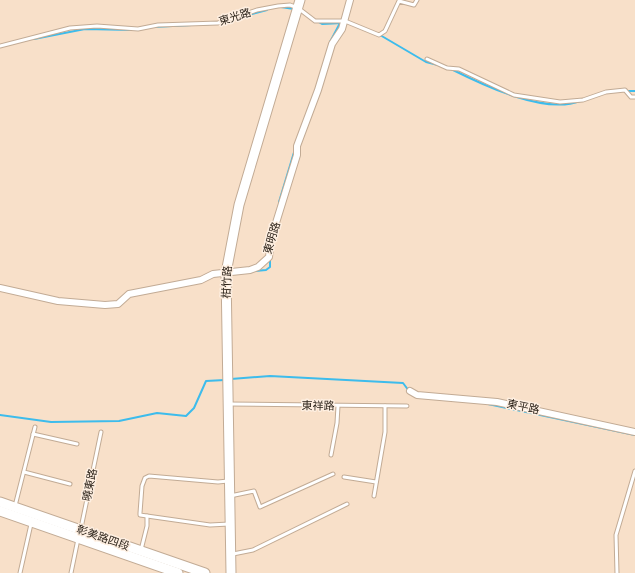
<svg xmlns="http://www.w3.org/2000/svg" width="635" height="573" viewBox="0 0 635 573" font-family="'Alegreya Sans','Noto Sans TC',sans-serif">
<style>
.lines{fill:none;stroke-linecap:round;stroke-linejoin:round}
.stream{stroke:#3dbcec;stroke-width:2}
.lane-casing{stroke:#c2ab95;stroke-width:5}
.street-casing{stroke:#c2ab95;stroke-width:8}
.secondary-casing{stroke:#c2ab95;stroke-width:11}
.lane{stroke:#fff;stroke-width:3}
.street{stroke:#fff;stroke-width:6}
.secondary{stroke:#fff;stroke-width:9}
.labels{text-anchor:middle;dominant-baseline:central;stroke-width:3;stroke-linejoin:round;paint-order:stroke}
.street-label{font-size:11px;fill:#2d241b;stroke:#feefe1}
</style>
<rect width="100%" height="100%" fill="#f8e0c9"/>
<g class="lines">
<!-- stream -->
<g class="stream">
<path d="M281,7l13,2"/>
<path d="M248,15l19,-5"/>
<path d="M317,21l5,3 20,-1"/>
<path d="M153,27l58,-3"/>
<path d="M380,35l46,27 12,3"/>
<path d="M34,39l51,-10 48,1"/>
<path d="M330,42l10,-19"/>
<path d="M451,69c32,16 94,46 129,32"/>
<path d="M626,91h9"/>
<path d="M279,202l16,-53"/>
<path d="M255,271l11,-1 4,-3v-8"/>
<path d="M231,379l39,-3 133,7 6,8"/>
<path d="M488,404l147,31"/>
<path d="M0,415l51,7 68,-1 38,-8 29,3 8,-8 12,-27 19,-1"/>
</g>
<defs>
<g id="lane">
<path d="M0,46l70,-18 27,-2 41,3 20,-4 60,-2 39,-13 21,-4 12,-1 8,3 17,13h30l34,14 6,-4 14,-30 15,4 3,-5"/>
<path d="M427,59l20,9 12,1 55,26 46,7 23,-2 23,-8 19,-2 6,7h4"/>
<path d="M229,404l178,2"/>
<path d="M33,434l44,10"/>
<path d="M331,455l6,-32 1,-17"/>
<path d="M24,472l46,12"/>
<path d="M344,477l32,5"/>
<path d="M228,481l-10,1 -69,-6 -4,2 -3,8 -2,27v2l70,10 19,-1"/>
<path d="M230,496l24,-5 6,16 73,-33"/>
<path d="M374,496l11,-64v-26"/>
<path d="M15,506l20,-79"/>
<path d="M81,528l20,-96"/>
<path d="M141,550l6,-24v-10"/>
<path d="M233,554l20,-4 94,-46"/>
<path d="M20,573l11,-49"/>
<path d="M71,573l7,-34"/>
<path d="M617,573l-1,-38 19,-64"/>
</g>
<g id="street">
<path d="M0,288l58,13 47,4 13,-1 11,-10 72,-14 12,-6 37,-4 8,-3 11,-10 2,-18 26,-84v-9l21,-56 14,-46 10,-15 8,-29"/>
<path d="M410,391l7,4 80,7 138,30"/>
</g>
<g id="secondary">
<path d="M0,502l205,71"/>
<path d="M0,511l178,62"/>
<path d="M231,573l-5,-300 13,-68 61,-205"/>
</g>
</defs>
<!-- lane casing -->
<use href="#lane" class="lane-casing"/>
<!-- street casing -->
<use href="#street" class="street-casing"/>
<!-- secondary casing -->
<use href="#secondary" class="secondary-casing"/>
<!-- lane -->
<use href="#lane" class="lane"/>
<!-- street -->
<use href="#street" class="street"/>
<!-- secondary -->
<use href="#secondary" class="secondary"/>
</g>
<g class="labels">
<!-- street labels -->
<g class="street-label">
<text transform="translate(235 17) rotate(-17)">東光路</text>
<text transform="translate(272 238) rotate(-74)">東明路</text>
<text transform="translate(227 282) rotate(-87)">柑竹路</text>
<text transform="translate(318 406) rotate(1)">東祥路</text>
<text transform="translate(523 407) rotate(12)">東平路</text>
<text transform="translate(90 485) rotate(-78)">曉東路</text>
<text transform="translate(103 538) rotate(19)">彰美路四段</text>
</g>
</g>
</svg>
